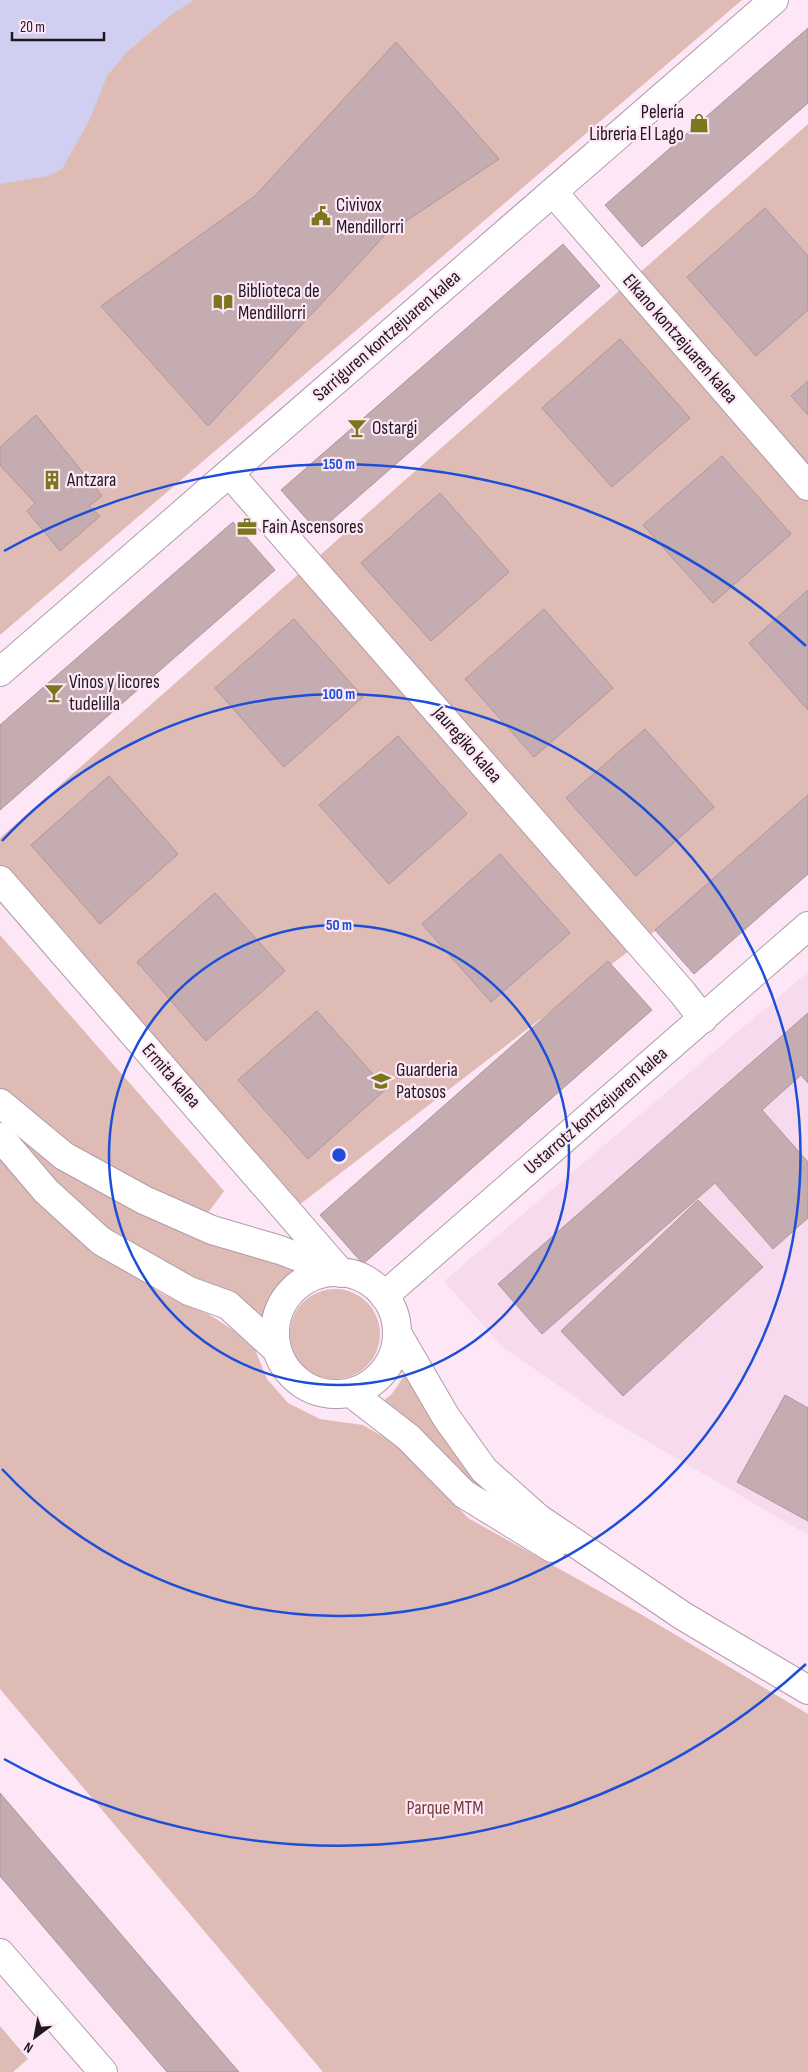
<svg xmlns="http://www.w3.org/2000/svg" width="808" height="2072" viewBox="0 0 808 2072" font-family="'Sofia Sans Condensed',sans-serif">
<style>
.built{fill:#f7daee}
.green{fill:#dfbbb5}
.water{fill:#d0cff1}
.building{fill:#c5acb1;stroke:#ae959b}
.lines{fill:none;stroke-linecap:round;stroke-linejoin:round}
.minor-casing{stroke:#af9ba9;stroke-width:30}
.minor{stroke:#fff;stroke-width:28}
.ring{fill:none;stroke:#1d4ed8;stroke-width:2.5}
.labels{text-anchor:middle;dominant-baseline:central;stroke-width:4.5;stroke-linejoin:round;paint-order:stroke}
.poi-label{font-size:19px;fill:#20181d;stroke:#fde7f6;text-anchor:start}
.street-label{font-size:19px;fill:#20181d;stroke:#fde7f6}
.park-label{font-size:19px;fill:#743e37;stroke:#fde7f6}
.centre{fill:#1d4ed8;stroke:#fde7f6;stroke-width:2.5}
.ring-label{font-size:15px;text-anchor:middle;font-weight:bold;fill:#1d4ed8;stroke:#fde7f6;stroke-width:4.5;stroke-linejoin:round;paint-order:stroke}
</style>
<rect width="100%" height="100%" fill="#fde7f6"/>
<!-- built -->
<path class="built" d="M808,972v563l-211,-123 -95,-65 -58,-66z"/>
<!-- green -->
<g class="green">
<path d="M0,0h742l-742,635z"/>
<path d="M808,124v689l-518,399 -290,-332v-42z"/>
<path d="M0,935l224,256 -19,26 -114,-56 -91,-69z"/>
<path d="M6,1122c17,14 33,28 50,41 71,53 157,84 241,106l-31,36 -5,16 -150,-81 -111,-114z"/>
<path d="M0,1153l102,103 62,39 44,19 44,28 15,37 21,24 32,16 43,6 36,21 69,72 176,98 164,98v358h-485l-323,-383z"/>
<circle cx="335" cy="1334" r="45"/>
<path d="M407,1372l103,136 -31,-16 -100,-88 12,-9z"/>
<path d="M0,2026l28,33 -15,13h-13z"/>
</g>
<!-- water -->
<path class="water" d="M0,0h194l-22,14 -45,38 -20,24 -18,45 -27,48 -14,7 -48,8z"/>
<!-- building -->
<g class="building">
<path d="M808,28v75l-166,144 -37,-42z"/>
<path d="M396,42l103,117 -114,76 -177,191 -107,-120 154,-110z"/>
<path d="M765,208l43,48v54l-52,46 -69,-79z"/>
<path d="M563,244l37,42 -282,246 -37,-42z"/>
<path d="M620,339l70,79 -78,69 -70,-79z"/>
<path d="M808,381v34l-17,-19z"/>
<path d="M36,415l66,81 -13,10 11,10 -40,35 -33,-40 8,-8 -35,-38v-18z"/>
<path d="M722,456l69,78 -78,69 -70,-78z"/>
<path d="M440,493l69,79 -78,69 -70,-78z"/>
<path d="M233,522l42,48 -275,240v-85z"/>
<path d="M808,590v120l-59,-67z"/>
<path d="M544,609l69,79 -79,69 -69,-78z"/>
<path d="M294,619l69,78 -79,70 -69,-79z"/>
<path d="M645,729l69,78 -78,69 -70,-78z"/>
<path d="M398,736l69,78 -78,70 -70,-79z"/>
<path d="M109,776l69,78 -78,70 -69,-79z"/>
<path d="M808,795v79l-114,100 -39,-44z"/>
<path d="M500,854l70,79 -79,69 -69,-78z"/>
<path d="M215,893l70,78 -79,70 -69,-79z"/>
<path d="M608,961l44,49 -289,254 -43,-49z"/>
<path d="M317,1011l69,78 -78,70 -70,-79z"/>
<path d="M808,1013v70l-7,-8 -39,35 46,52v56l-35,31 -58,-66 -173,151 -44,-50z"/>
<path d="M698,1200l65,67 -140,129 -62,-65z"/>
<path d="M785,1395l23,13v113l-71,-39z"/>
<path d="M0,1793l239,279h-72l-167,-196z"/>
</g>
<g class="lines">
<defs>
<g id="minor">
<path d="M553,192l255,294"/>
<path d="M230,474l452,518 21,27"/>
<path d="M0,672l774,-672"/>
<path d="M0,880l341,393"/>
<path d="M0,1103l64,53 80,44 68,30 68,20 24,9 26,13"/>
<path d="M0,1137l46,54 55,50 88,50 39,14 48,44"/>
<circle cx="336" cy="1333" r="61"/>
<path d="M384,1296l424,-370"/>
<path d="M397,1333l49,84 38,53 54,48 145,98 125,74"/>
<path d="M351,1393l57,44 56,57 88,54"/>
<path d="M0,1953l103,119"/>
</g>
</defs>
<!-- minor casing -->
<use href="#minor" class="minor-casing"/>
<!-- minor -->
<use href="#minor" class="minor"/>
</g>
<!-- distance rings -->
<g class="ring">
<circle cx="339" cy="1155" r="230"/>
<path d="M2 841A461 461 0 1 1 2 1469"/>
<path d="M806 1664A691 691 0 0 1 4 1759M4 551A691 691 0 0 1 806 646"/>
</g>
<!-- icons -->
<defs>
<symbol id="shop-bare" viewBox="-9 -9 18 18"><path d="M-5-2.5h2.3a2.7 3.5 0 0 1 5.4 0H5L5.5 6h-11ZM-1.5-2.5h3a1.5 2.3 0 0 0-3 0Z" fill="#7b771c" stroke="#fde7f6" stroke-width="2.5" paint-order="stroke"/></symbol>
<symbol id="civic-bare" viewBox="-9 -9 18 18"><path d="M-.6-6.5H3V-4.5H.6V-3L4-1V1h2V6H-6V1h2V-1L-.6-3ZM-1.2 2.5V6h2.4V2.5Z" fill="#7b771c" stroke="#fde7f6" stroke-width="2.5" paint-order="stroke"/></symbol>
<symbol id="library-bare" viewBox="-9 -9 18 18"><path d="M-6-4Q-3-5.5-.7-3.5V5Q-3 3-6 4ZM6-4Q3-5.5 .7-3.5V5Q3 3 6 4Z" fill="#7b771c" stroke="#fde7f6" stroke-width="2.5" paint-order="stroke"/></symbol>
<symbol id="bar-bare" viewBox="-9 -9 18 18"><path d="M-6-5H6L.8 .8V4.5H3.5V6h-7V4.5H-.8V.8Z" fill="#7b771c" stroke="#fde7f6" stroke-width="2.5" paint-order="stroke"/></symbol>
<symbol id="building-bare" viewBox="-9 -9 18 18"><path d="M-4-6H4V6H1V3H-1V6H-4ZM-2.5-4.3h1.7v1.8h-1.7ZM.8-4.3h1.7v1.8H.8ZM-2.5-1h1.7V.8h-1.7ZM.8-1h1.7V.8H.8Z" fill="#7b771c" stroke="#fde7f6" stroke-width="2.5" paint-order="stroke"/></symbol>
<symbol id="office-bare" viewBox="-9 -9 18 18"><path d="M-6-3h4V-5.5h4V-3h4V5H-6ZM-1-4.5V-3h2v-1.5ZM-6 0V1H6V0Z" fill="#7b771c" stroke="#fde7f6" stroke-width="2.5" paint-order="stroke"/></symbol>
<symbol id="school-bare" viewBox="-9 -9 18 18"><path d="M0-5L7-2L0 1L-7-2ZM-4 1L0 2.5L4 1V4Q0 6-4 4Z" fill="#7b771c" stroke="#fde7f6" stroke-width="2.5" paint-order="stroke"/></symbol>
</defs>
<g fill-rule="evenodd">
<use href="#shop-bare" x="685" y="109" width="28" height="28"/>
<use href="#civic-bare" x="307" y="202" width="28" height="28"/>
<use href="#library-bare" x="209" y="288" width="28" height="28"/>
<use href="#bar-bare" x="343" y="414" width="28" height="28"/>
<use href="#building-bare" x="38" y="466" width="28" height="28"/>
<use href="#office-bare" x="233" y="513" width="28" height="28"/>
<use href="#bar-bare" x="40" y="679" width="28" height="28"/>
<use href="#school-bare" x="367" y="1067" width="28" height="28"/>
</g>
<g class="labels">
<!-- poi labels -->
<g class="poi-label">
<text x="684" y="112" text-anchor="end">Pelería<tspan x="684" dy="22">Libreria El Lago</tspan></text>
<text x="336" y="205">Civivox<tspan x="336" dy="22">Mendillorri</tspan></text>
<text x="238" y="291">Biblioteca de<tspan x="238" dy="22">Mendillorri</tspan></text>
<text x="372" y="428">Ostargi</text>
<text x="67" y="480">Antzara</text>
<text x="262" y="527">Fain Ascensores</text>
<text x="69" y="682">Vinos y licores<tspan x="69" dy="22">tudelilla</tspan></text>
<text x="396" y="1070">Guarderia<tspan x="396" dy="22">Patosos</tspan></text>
</g>
<!-- street labels -->
<g class="street-label">
<text transform="translate(387 336) rotate(-41)">Sarriguren kontzejuaren kalea</text>
<text transform="translate(680 339) rotate(49)">Elkano kontzejuaren kalea</text>
<text transform="translate(467 745) rotate(49)">Jauregiko kalea</text>
<text transform="translate(171 1076) rotate(49)">Ermita kalea</text>
<text transform="translate(596 1111) rotate(-41)">Ustarrotz kontzejuaren kalea</text>
</g>
<!-- park labels -->
<g class="park-label">
<text x="445" y="1808">Parque MTM</text>
</g>
</g>
<circle cx="339" cy="1155" r="8" class="centre"/>
<g class="ring-label">
<text x="339" y="469">150 m</text>
<text x="339" y="699">100 m</text>
<text x="339" y="930">50 m</text>
</g>
<!-- north arrow -->
<g transform="translate(35 2037) rotate(212)" stroke="#fde7f6" stroke-width="4" paint-order="stroke">
<path d="M0-4L9 19L0 12L-9 19Z" fill="#20181d"/>
<text y="-8" font-size="14" font-weight="bold" text-anchor="middle" fill="#20181d">N</text>
</g>
<!-- scale -->
<path d="M12 32v8h92v-8" fill="none" stroke="#20181d" stroke-width="2.5"/>
<text x="20" y="32" font-size="15" fill="#20181d" stroke="#fde7f6" stroke-width="4" paint-order="stroke">20 m</text>
</svg>
